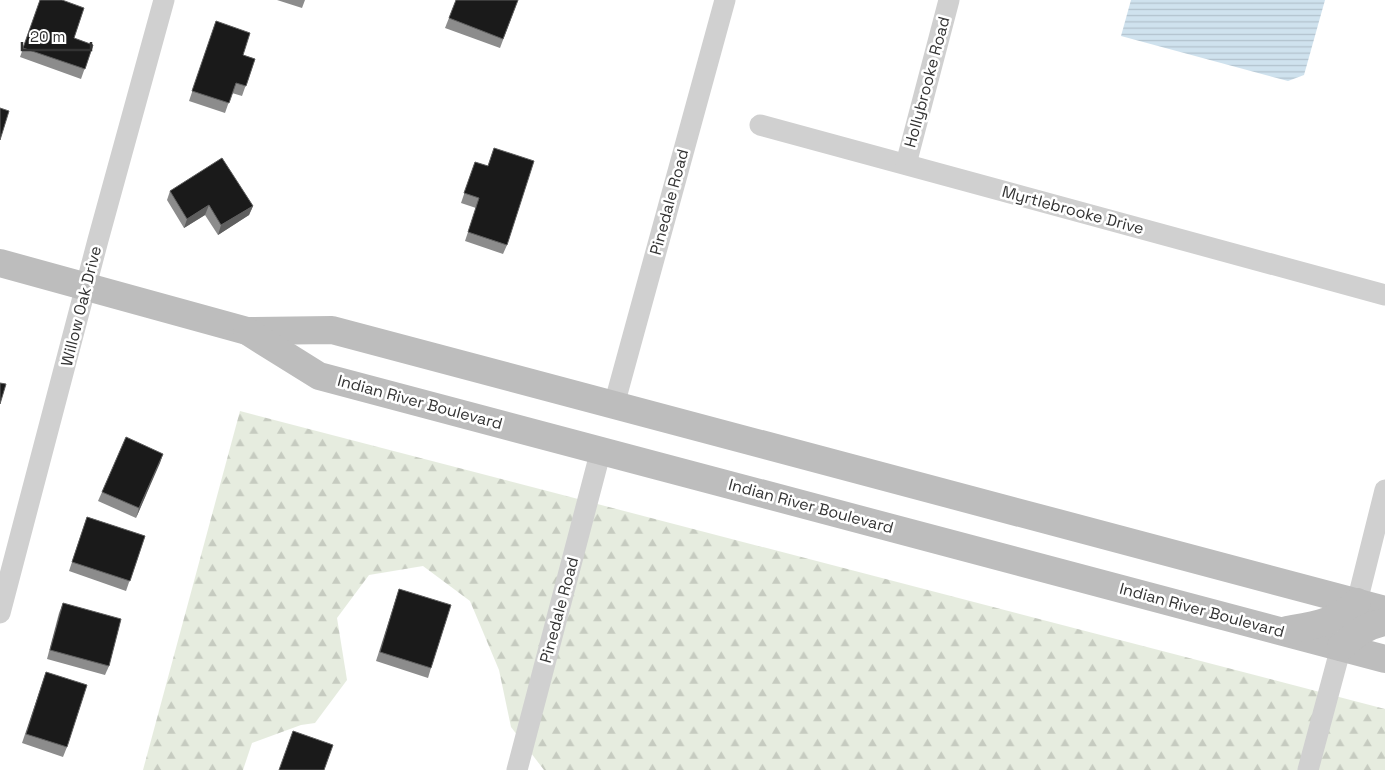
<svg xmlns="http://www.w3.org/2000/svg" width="1385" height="770" viewBox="0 0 1385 770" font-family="'Space Grotesk',sans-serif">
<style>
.forest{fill:url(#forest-firs)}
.water{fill:url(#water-rules)}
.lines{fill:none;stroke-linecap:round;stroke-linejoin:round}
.minor{stroke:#d0d0d0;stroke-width:21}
.secondary{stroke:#bdbdbd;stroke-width:28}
.wall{fill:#8c8c8c}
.shaded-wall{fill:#5f5f5f}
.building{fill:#1a1a1a;stroke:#5f5f5f}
.labels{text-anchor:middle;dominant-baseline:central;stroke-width:5;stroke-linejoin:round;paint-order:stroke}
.street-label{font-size:16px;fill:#333;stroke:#fff}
</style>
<defs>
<pattern id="forest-firs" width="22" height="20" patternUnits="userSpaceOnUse" patternTransform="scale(1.25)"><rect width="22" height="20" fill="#e6ecdf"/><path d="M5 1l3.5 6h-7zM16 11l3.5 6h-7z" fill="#c6cbc0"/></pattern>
<pattern id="water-rules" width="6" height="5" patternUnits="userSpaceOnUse" patternTransform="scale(1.25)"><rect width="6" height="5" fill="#cfe2ee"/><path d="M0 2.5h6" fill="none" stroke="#b2c2cd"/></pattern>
</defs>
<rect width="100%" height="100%" fill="#fff"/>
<!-- forest -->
<path class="forest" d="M240,411l1145,298v61h-841l-33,-43 -12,-57 -29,-69 -47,-35 -54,9 -32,43 10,62 -32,43 -14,2 -49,18 -9,27h-100z"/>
<!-- water -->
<path class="water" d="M1131,0h194l-21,75 -16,6 -167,-45z"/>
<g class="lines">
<!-- minor -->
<g class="minor">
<path d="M760,125l625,170"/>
<path d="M906,164l43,-164"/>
<path d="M614,405l111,-405"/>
<path d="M1357,602l28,-112"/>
<path d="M0,613l98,-373 66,-240"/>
<path d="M517,770l84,-320"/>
<path d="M1308,770l33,-123"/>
</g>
<!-- secondary -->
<g class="secondary">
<path d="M0,263l247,68 85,-1 1053,280"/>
<path d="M247,331l72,45 1066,283"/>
<path d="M1287,630c28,-5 48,-7 70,-28"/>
<path d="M1341,647c13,-13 26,-22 44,-25"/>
</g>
</g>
<!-- wall -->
<g class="wall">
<path d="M40,0l34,38 19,7 -12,34 -61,-22z"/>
<path d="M277,0h28l-3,8z"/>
<path d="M456,0h62l-18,48 -55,-20z"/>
<path d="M216,21l27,34 12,4 -13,37 -10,-3 -7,20 -36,-12z"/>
<path d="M475,162l32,83 -4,9 -38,-13 11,-33 -15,-5z"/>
<path d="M170,191l83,15 -4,9 -31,20 -13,-20 -21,13 -17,-28z"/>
<path d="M163,454l-27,64 -38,-17 4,-9z"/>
<path d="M87,517l58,19 -19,55 -57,-20z"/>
<path d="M399,589l32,79 -3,10 -52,-17z"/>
<path d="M63,603l46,63 -4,9 -58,-16 12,-46z"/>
<path d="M46,672l21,75 -4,10 -41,-14z"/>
</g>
<!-- shaded-wall -->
<g class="shaded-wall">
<path d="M209,205l-4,10 -21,13 3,-9z"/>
<path d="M253,206l-4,9 -31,20 3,-10z"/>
<path d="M163,454l-3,9 -24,55 3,-10z"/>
</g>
<!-- building -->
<g class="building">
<path d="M40,0h22l22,8 -10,30 19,7 -8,24 -62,-21z"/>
<path d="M456,0h62l-15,39 -54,-21z"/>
<path d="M216,21l34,12 -7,22 12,4 -9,27 -10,-3 -7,20 -37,-12z"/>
<path d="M0,108l9,3 -9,29z"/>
<path d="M494,148l40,13 -27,84 -39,-13 11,-34 -15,-5 11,-31 13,4z"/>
<path d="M222,158l31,48 -32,19 -12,-20 -22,14 -17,-28z"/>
<path d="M0,383l6,1 -6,20z"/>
<path d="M126,437l37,17 -24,54 -37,-16z"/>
<path d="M87,517l58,19 -15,45 -58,-19z"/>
<path d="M399,589l52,16 -20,63 -51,-16z"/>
<path d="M63,603l58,16 -12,47 -59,-16z"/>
<path d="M46,672l41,13 -20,62 -41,-13z"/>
<path d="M293,731l40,14 -9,25h-45z"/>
</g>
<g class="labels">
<!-- street labels -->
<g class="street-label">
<text transform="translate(927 82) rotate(-75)">Hollybrooke Road</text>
<text transform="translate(669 202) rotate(-75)">Pinedale Road</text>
<text transform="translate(1073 210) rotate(15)">Myrtlebrooke Drive</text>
<text transform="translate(81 306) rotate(-76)">Willow Oak Drive</text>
<text transform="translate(420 402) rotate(15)">Indian River Boulevard</text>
<text transform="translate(811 506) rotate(15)">Indian River Boulevard</text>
<text transform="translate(559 610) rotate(-75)">Pinedale Road</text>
<text transform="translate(1202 610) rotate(15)">Indian River Boulevard</text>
</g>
</g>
<!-- scale -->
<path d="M22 42v8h69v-8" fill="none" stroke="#333333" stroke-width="2.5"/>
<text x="30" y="42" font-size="15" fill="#333333" stroke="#ffffff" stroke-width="4" paint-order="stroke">20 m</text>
</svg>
